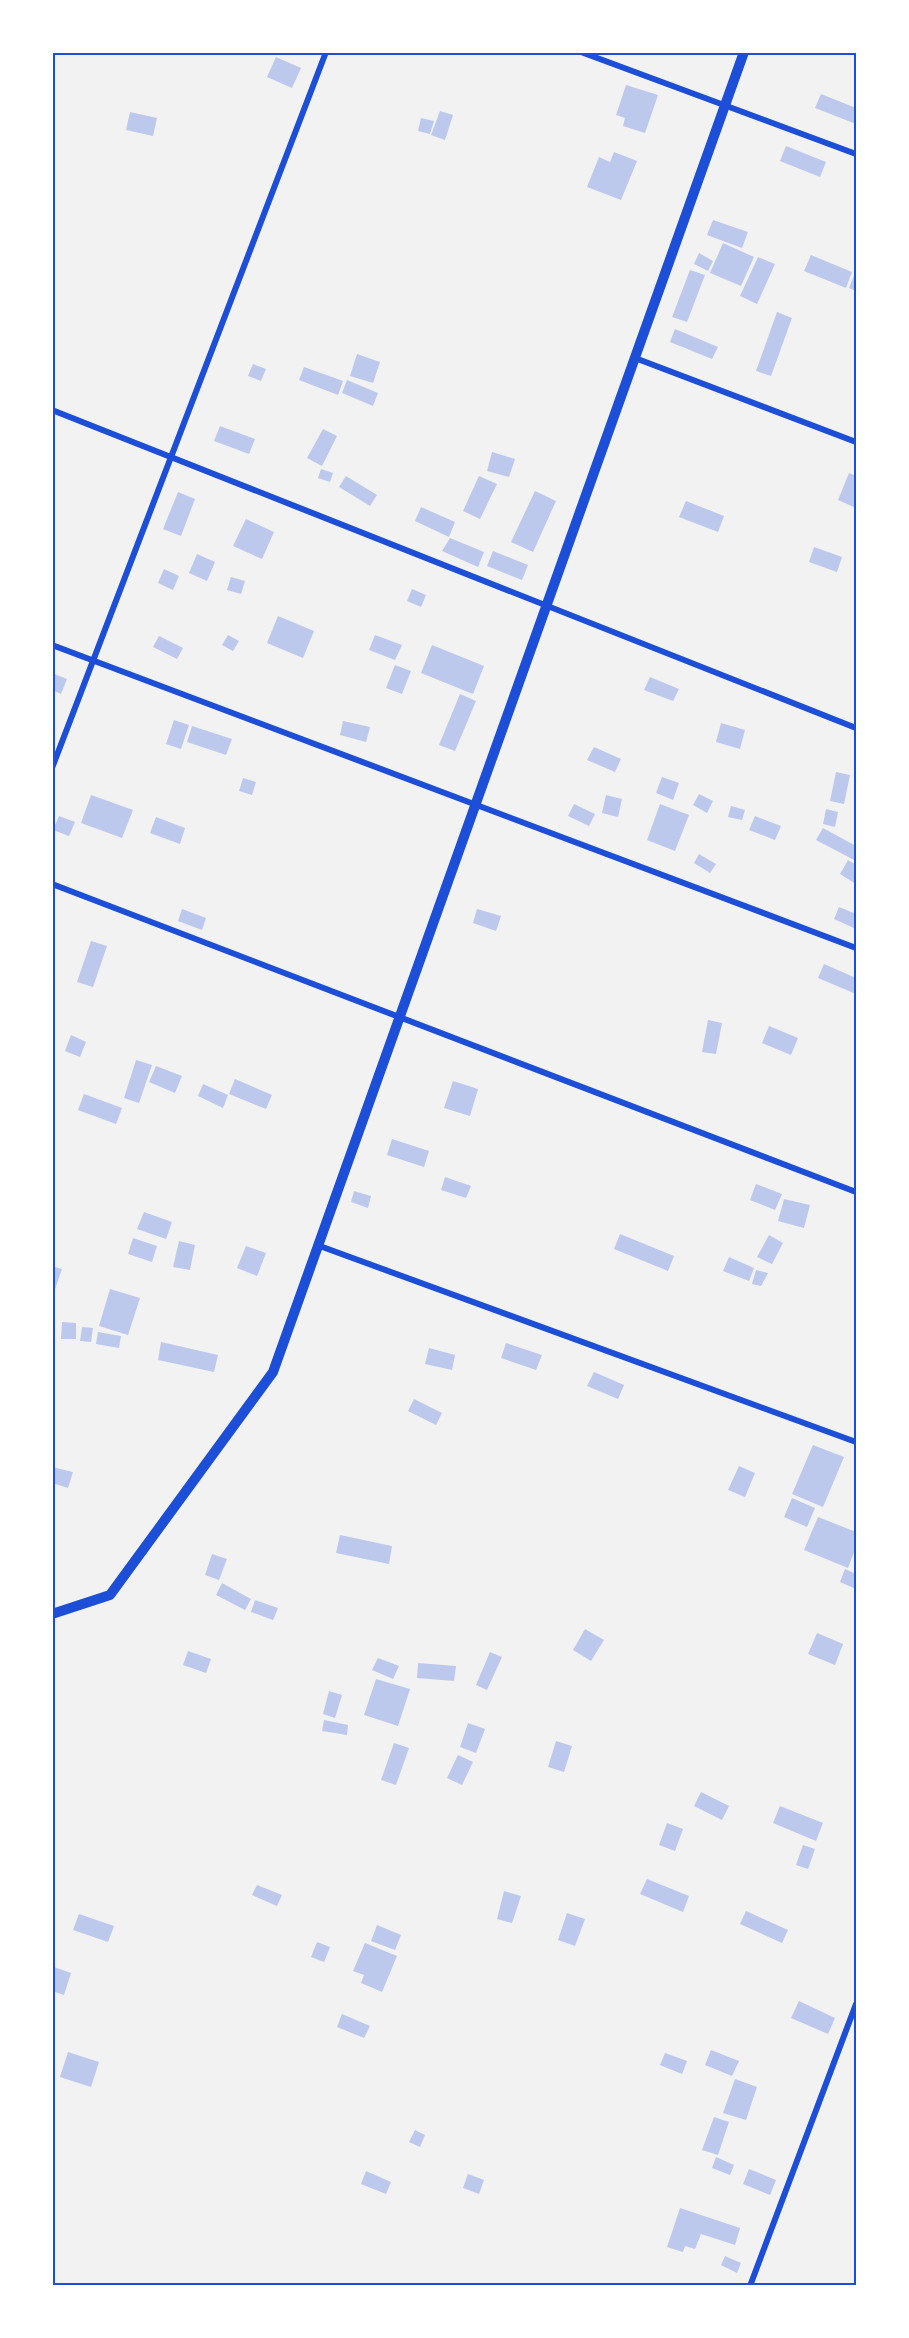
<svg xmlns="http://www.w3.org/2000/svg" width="909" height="2338" viewBox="0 0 909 2338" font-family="Figtree,sans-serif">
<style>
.building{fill:#bdc9ec}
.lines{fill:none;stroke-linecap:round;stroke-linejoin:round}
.minor{stroke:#1d4ed8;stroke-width:6}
.tertiary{stroke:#1d4ed8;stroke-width:10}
.neatline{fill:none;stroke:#1d4ed8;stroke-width:2}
</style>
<rect width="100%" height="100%" fill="#f2f2f2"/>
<!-- building -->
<g class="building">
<path d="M276,57l25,11 -9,20 -25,-11z"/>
<path d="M626,85l32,10 -13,38 -22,-7 2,-8 -9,-3z"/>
<path d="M821,94l35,14v16l-41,-16z"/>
<path d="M440,111l13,4 -8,25 -14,-5z"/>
<path d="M130,112l27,6 -4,18 -27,-6z"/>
<path d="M421,118l13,3 -4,13 -12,-3z"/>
<path d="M786,146l40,16 -6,15 -40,-16z"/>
<path d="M614,152l23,9 -16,39 -34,-13 12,-30 11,5z"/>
<path d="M713,220l35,12 -6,16 -35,-13z"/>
<path d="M723,243l31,14 -13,29 -31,-13z"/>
<path d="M699,253l14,8 -5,10 -14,-7z"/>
<path d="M811,255l41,17 -6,16 -42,-17z"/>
<path d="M758,257l17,7 -18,40 -17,-8z"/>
<path d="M690,270l15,5 -18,47 -15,-5z"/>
<path d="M854,275l2,1v15l-7,-3z"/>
<path d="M777,312l15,6 -21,58 -15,-5z"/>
<path d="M675,329l43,18 -6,12 -42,-17z"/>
<path d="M357,354l23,8 -7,21 -23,-7z"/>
<path d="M253,364l13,5 -5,12 -13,-5z"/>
<path d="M304,367l39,14 -5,14 -39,-15z"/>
<path d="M347,380l31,13 -5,13 -31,-13z"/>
<path d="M220,426l35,13 -6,15 -35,-13z"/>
<path d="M323,429l14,7 -15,30 -15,-8z"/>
<path d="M492,452l23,7 -6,18 -22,-6z"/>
<path d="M321,469l12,4 -3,9 -12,-4z"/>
<path d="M849,473l7,3v32l-18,-8z"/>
<path d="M346,476l31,19 -7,11 -31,-19z"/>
<path d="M479,476l18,8 -17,35 -17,-8z"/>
<path d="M535,491l21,10 -23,51 -22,-10z"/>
<path d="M178,492l17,7 -14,37 -18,-7z"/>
<path d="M686,501l38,15 -6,16 -39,-15z"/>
<path d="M421,507l34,15 -6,15 -34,-16z"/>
<path d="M246,519l28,13 -12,27 -29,-13z"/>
<path d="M450,538l34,14 -6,15 -36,-16z"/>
<path d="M814,547l28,10 -5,15 -28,-10z"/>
<path d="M493,551l35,14 -6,15 -35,-14z"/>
<path d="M197,554l18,8 -8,19 -18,-8z"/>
<path d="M164,569l15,7 -6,14 -15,-7z"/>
<path d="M231,577l14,4 -4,13 -14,-4z"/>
<path d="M412,589l14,6 -5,12 -14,-6z"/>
<path d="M278,616l36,15 -11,27 -36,-15z"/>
<path d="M228,635l11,6 -6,10 -11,-6z"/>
<path d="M375,635l27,10 -7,15 -26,-10z"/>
<path d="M159,636l24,12 -6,11 -24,-12z"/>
<path d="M432,645l52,21 -11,28 -52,-21z"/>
<path d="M395,665l16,6 -9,23 -16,-6z"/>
<path d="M52,673l15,6 -6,15 -9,-4z"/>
<path d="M650,677l29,12 -6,12 -29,-11z"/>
<path d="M460,694l16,7 -21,50 -16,-6z"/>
<path d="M174,720l15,5 -8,24 -15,-5z"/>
<path d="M343,721l27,6 -4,15 -26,-7z"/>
<path d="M721,723l24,7 -5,19 -24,-7z"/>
<path d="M192,726l40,13 -6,16 -39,-13z"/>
<path d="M594,747l27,12 -6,13 -28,-12z"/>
<path d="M836,772l14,3 -6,29 -14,-3z"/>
<path d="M662,777l17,6 -6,17 -17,-7z"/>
<path d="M243,778l13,4 -4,13 -13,-4z"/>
<path d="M699,794l14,7 -6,12 -14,-8z"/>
<path d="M91,795l42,15 -11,28 -41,-15z"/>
<path d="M606,795l16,4 -4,18 -16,-4z"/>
<path d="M574,804l21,10 -6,12 -21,-10z"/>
<path d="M660,804l29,11 -14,36 -28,-11z"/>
<path d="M731,806l14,4 -3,10 -14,-3z"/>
<path d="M826,809l12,3 -3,15 -12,-3z"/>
<path d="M59,816l16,6 -6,14 -16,-6z"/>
<path d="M755,816l26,10 -6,14 -26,-10z"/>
<path d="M156,817l29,11 -5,16 -30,-11z"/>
<path d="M823,828l33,18v15l-40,-21z"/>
<path d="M699,854l17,10 -6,9 -16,-10z"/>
<path d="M848,860l8,5v19l-16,-10z"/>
<path d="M839,907l17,7v15l-22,-10z"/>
<path d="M182,909l24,9 -4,12 -24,-9z"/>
<path d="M477,909l24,7 -5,15 -23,-8z"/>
<path d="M91,941l16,5 -14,41 -16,-5z"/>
<path d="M824,964l32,14v16l-38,-16z"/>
<path d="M708,1020l14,3 -6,31 -14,-2z"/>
<path d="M769,1026l29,12 -7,17 -29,-12z"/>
<path d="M71,1035l15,7 -6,15 -15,-6z"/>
<path d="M136,1060l16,5 -13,38 -15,-5z"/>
<path d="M156,1066l26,10 -7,17 -26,-11z"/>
<path d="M235,1079l37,16 -6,14 -37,-15z"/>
<path d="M453,1081l25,8 -8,27 -26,-8z"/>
<path d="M203,1084l25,11 -5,13 -25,-12z"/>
<path d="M84,1094l38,14 -6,16 -38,-14z"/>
<path d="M392,1139l37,12 -5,16 -37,-12z"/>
<path d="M445,1177l26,9 -5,12 -25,-8z"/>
<path d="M756,1184l26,10 -7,16 -25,-10z"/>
<path d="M354,1191l17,5 -3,12 -17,-6z"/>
<path d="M784,1199l26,6 -6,23 -26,-7z"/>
<path d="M144,1212l28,10 -6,17 -29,-10z"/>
<path d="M620,1234l54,22 -6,15 -54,-22z"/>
<path d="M769,1235l14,8 -11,21 -15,-7z"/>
<path d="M133,1238l24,8 -5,16 -24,-8z"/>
<path d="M179,1241l16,4 -5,25 -17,-3z"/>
<path d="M246,1246l20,7 -9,23 -20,-8z"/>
<path d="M729,1257l25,11 -5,13 -26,-10z"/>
<path d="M52,1266l10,3 -9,26h-1z"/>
<path d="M756,1270l12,3 -7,13 -9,-2z"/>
<path d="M110,1289l30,9 -12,37 -29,-9z"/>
<path d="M62,1322l14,1v16h-15z"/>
<path d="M82,1327l11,1 -2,14 -11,-1z"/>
<path d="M98,1332l23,4 -2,12 -23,-4z"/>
<path d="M161,1342l57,13 -4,17 -56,-12z"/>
<path d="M506,1343l36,12 -6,15 -35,-12z"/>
<path d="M429,1348l26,7 -3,15 -27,-6z"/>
<path d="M594,1372l30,13 -6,14 -31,-13z"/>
<path d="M414,1399l28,14 -6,12 -28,-14z"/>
<path d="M813,1445l31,12 -21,50 -31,-13z"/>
<path d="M739,1466l16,7 -10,24 -17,-7z"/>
<path d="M52,1467l21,5 -5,16 -16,-5z"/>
<path d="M792,1498l23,10 -8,19 -23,-10z"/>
<path d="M818,1517l38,15v15l-8,21 -44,-18z"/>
<path d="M340,1535l52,11 -3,18 -53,-11z"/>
<path d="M212,1554l15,5 -8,21 -14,-5z"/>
<path d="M845,1569l11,5v15l-16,-7z"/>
<path d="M222,1583l29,16 -6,11 -29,-15z"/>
<path d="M255,1600l23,8 -5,12 -22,-8z"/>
<path d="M585,1629l19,11 -13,21 -18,-11z"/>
<path d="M817,1633l26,11 -8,21 -27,-11z"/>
<path d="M188,1651l23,8 -5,14 -23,-8z"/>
<path d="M490,1652l12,5 -15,33 -11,-5z"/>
<path d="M378,1658l21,8 -6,13 -21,-9z"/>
<path d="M418,1663l38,3 -2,15 -37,-3z"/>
<path d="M376,1679l34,10 -12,37 -34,-11z"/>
<path d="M329,1691l13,4 -7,23 -12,-4z"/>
<path d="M324,1720l24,5 -1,10 -25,-4z"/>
<path d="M468,1723l17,6 -9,24 -16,-6z"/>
<path d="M556,1741l16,5 -8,26 -16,-5z"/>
<path d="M394,1743l15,5 -13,37 -15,-5z"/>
<path d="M458,1755l15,7 -11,23 -15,-7z"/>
<path d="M701,1792l28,14 -7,14 -28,-14z"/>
<path d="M780,1806l43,17 -7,18 -43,-18z"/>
<path d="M667,1823l16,6 -8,22 -16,-6z"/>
<path d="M803,1845l12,4 -7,20 -12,-4z"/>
<path d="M647,1879l42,17 -6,16 -43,-18z"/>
<path d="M257,1885l25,10 -5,11 -25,-11z"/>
<path d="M504,1891l17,5 -9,27 -15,-4z"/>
<path d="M746,1911l42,19 -6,13 -42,-19z"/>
<path d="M567,1913l18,6 -10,27 -17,-6z"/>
<path d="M79,1914l35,12 -6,16 -35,-12z"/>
<path d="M377,1925l24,10 -6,15 -24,-9z"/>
<path d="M317,1942l13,5 -6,15 -13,-5z"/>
<path d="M365,1943l32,13 -15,36 -21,-9 3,-8 -11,-4z"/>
<path d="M54,1967l17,6 -7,22 -12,-4z"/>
<path d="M799,2001l36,17 -7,16 -37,-16z"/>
<path d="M342,2014l28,12 -6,12 -27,-11z"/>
<path d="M711,2050l28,11 -7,15 -27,-11z"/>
<path d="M68,2052l31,10 -8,25 -31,-10z"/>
<path d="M665,2053l22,8 -5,13 -22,-9z"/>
<path d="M735,2079l22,8 -11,33 -23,-7z"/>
<path d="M714,2117l15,5 -11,33 -16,-5z"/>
<path d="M415,2130l10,5 -5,12 -11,-5z"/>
<path d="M716,2157l18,8 -4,10 -18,-7z"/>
<path d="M749,2169l27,11 -6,15 -27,-11z"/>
<path d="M366,2171l25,11 -5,12 -25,-10z"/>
<path d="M468,2174l16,6 -5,14 -16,-6z"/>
<path d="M680,2208l60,20 -5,17 -34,-11 -6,15 -10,-3 -2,6 -16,-5z"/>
<path d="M725,2256l16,7 -4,10 -16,-8z"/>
</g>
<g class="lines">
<!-- minor -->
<g class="minor">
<path d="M581,52l275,102"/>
<path d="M635,358l221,84"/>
<path d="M52,410l804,318"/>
<path d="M52,645l804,303"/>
<path d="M52,768l274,-716"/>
<path d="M52,884l804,308"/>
<path d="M317,1245l539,197"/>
<path d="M750,2286l106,-282"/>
</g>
<!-- tertiary -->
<path class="tertiary" d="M52,1614l58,-19 163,-223 471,-1320"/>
</g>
<!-- border -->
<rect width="909" height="2338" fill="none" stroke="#ffffff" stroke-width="108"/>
<rect x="54" y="54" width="801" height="2230" class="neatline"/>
</svg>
